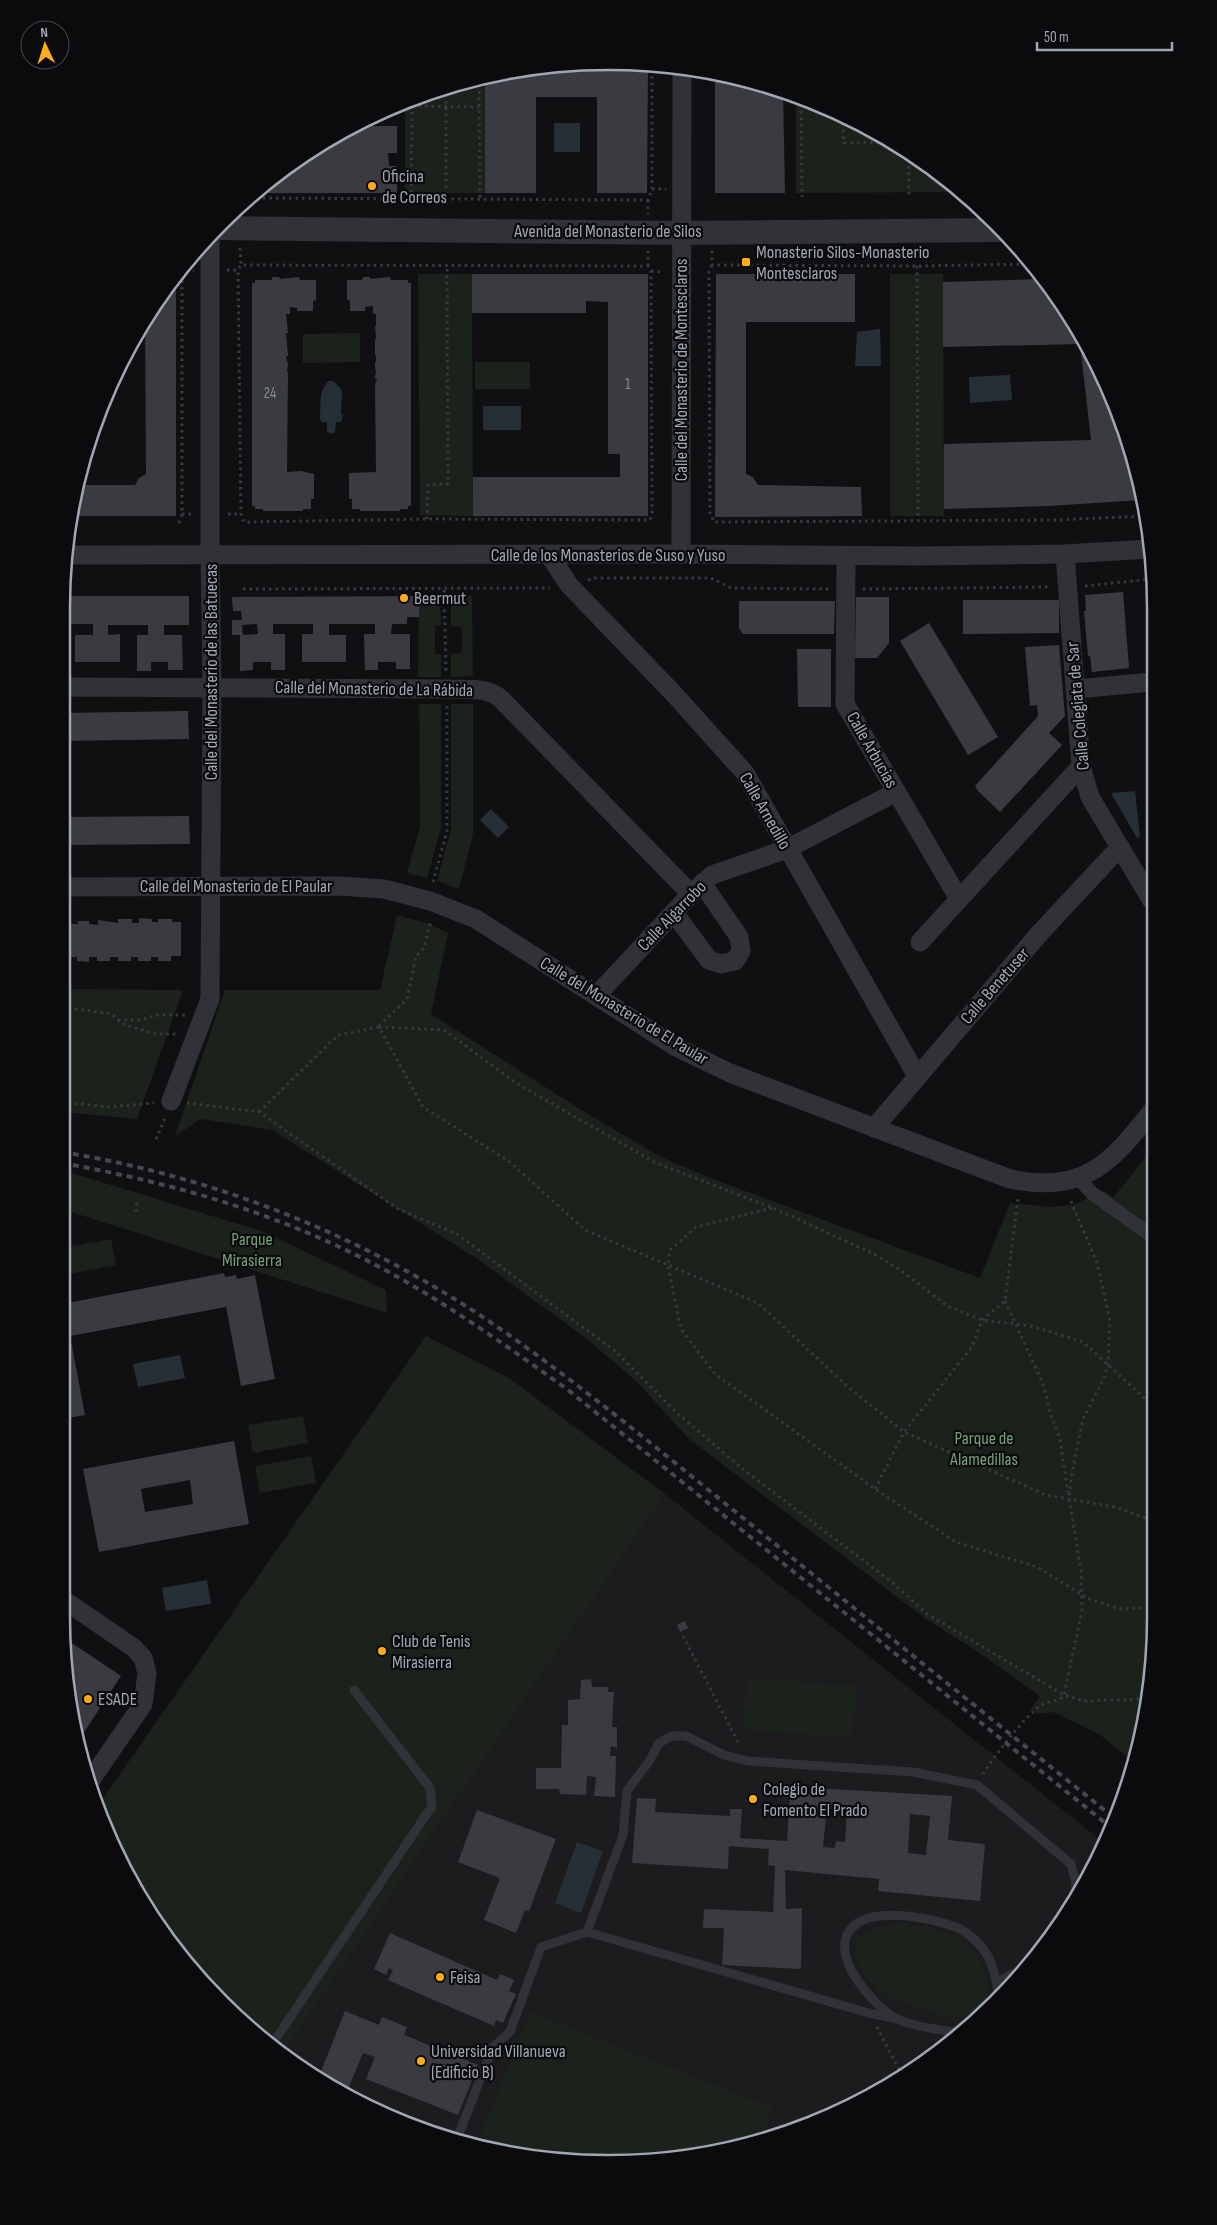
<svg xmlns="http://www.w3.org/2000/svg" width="1217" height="2225" viewBox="0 0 1217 2225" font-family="'Sofia Sans Condensed',sans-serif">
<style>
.built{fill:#1c1c1f}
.green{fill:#1a221b}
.water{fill:#262f36}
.building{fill:#3a3b40;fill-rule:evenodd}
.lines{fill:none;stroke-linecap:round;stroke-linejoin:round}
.path{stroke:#37393e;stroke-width:3;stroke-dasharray:2.5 4;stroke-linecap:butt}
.service{stroke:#313237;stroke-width:9}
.pedestrian{stroke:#313237;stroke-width:14}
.minor{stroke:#313237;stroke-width:19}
.tertiary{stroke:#313237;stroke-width:24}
.rail{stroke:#46484e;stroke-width:4;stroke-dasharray:6 5;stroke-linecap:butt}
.poi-dot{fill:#ffac1b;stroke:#0b0b0d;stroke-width:2}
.labels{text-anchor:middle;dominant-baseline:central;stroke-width:4.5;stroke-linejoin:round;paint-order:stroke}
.number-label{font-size:15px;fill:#868c97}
.poi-label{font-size:18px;fill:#a0a7b4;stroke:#0b0b0d;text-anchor:start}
.street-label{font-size:18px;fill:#a0a7b4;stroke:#0b0b0d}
.park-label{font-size:18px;fill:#75a177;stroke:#0b0b0d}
.rim{fill:none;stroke:#a0a7b4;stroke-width:2.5}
</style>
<rect width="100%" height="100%" fill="#101012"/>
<!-- built -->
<path class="built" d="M665,1494l438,348 -20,48 -41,60 -72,78 -58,44 -34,18 -60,32 -68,23 -105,18h-73l-105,-18 -68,-23 -94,-50 -23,-17z"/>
<!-- green -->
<g class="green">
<path d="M485,77v116h-80v-90l62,-23z"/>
<path d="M796,95l86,39 80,58 -166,1z"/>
<path d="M418,274h54l1,242 -53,-1z"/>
<path d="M890,274h53l1,242h-54z"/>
<path d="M360,333v29l-57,1v-29z"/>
<rect x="475" y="362" width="55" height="27"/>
<path d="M419,596h21l1,29 -6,1v28h6v23h-23z"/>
<path d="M451,596h21l1,80 -22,1v-23l11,-1v-26l-11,-1z"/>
<path d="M419,704h22v124l-14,50 -20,-5 13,-46z"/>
<path d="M451,704h22v130l-14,55 -22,-8 14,-52z"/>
<path d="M397,915l32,9 19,9 -17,81 152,97 76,45 51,22 270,100 30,-75 39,4 23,-2 33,-14 8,7 40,-50 2,504 -20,111 -36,-29 -46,-22 -15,2 -7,-5 9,-13 -66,-47 -48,-30 -238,-181 -51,-56 -50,-43 -108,-79 -207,-130 -71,-11 -26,17 50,-146h155z"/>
<path d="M62,989l121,1 -46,129 -75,-7z"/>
<path d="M62,1170l202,62 122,58 1,23 -325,-104z"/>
<path d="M111,1239l5,26 -53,10 -1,-27z"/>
<path d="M426,1336l83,42 156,116 -383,561c-58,-45 -110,-101 -147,-164 -15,-26 -26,-56 -38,-84z"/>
<path d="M303,1416l5,27 -55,10 -5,-28z"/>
<path d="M311,1456l5,27 -56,10 -5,-27z"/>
<path d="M747,1678l110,8 -5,52 -109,-9z"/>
<path d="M900,1923c21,4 45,7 64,18 4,3 7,8 10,12 12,16 16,31 13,51l-10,9 -14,5h-13l-56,-18 -16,-10 -17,-19 -7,-17 4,-17 18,-10z"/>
<path d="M530,2012l243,96 -13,34 -10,3 -105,18h-73l-96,-16z"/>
</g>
<!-- water -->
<g class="water">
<rect x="554" y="123" width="26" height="29"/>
<path d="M880,329l1,37h-26l2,-34z"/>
<path d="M1010,375l2,25 -42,3 -1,-26z"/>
<path d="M329,381h4l9,9 -1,24 2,1 -2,7h-5l-1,10 -4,2 -4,-3v-9h-5l-2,-3c1,-12 -2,-30 9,-38z"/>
<rect x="483" y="406" width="38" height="24"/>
<path d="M1135,791l5,46 -3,1 -26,-45z"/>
<path d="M491,809l18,18 -11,11 -18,-18z"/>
<path d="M180,1355l5,23 -47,9 -5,-23z"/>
<path d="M207,1580l4,24 -45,7 -4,-23z"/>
<path d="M577,1842l26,9 -22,62 -26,-10z"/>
</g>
<!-- building -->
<g class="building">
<path d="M572,62l76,3 -1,128h-50v-96h-61v96h-51v-116z"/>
<path d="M715,74l68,16 2,103h-70z"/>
<path d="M352,126h45v27h-9l1,13h8v27h-142l20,-18z"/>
<path d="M472,274h176v242h-175v-39h147v-23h-12v-152l-22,-1v12h-114z"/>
<path d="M716,274h139v48h-109v152l7,3 5,8 103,2 1,29 -147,1z"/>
<path d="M176,276v240h-104l5,-31h58l4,-7 7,-4 -1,-153z"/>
<path d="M272,277h7l1,2 19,-2 1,3h16v20l-3,1v10h-16v-3l-7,-1v7h-4l2,19h-2l2,23h-2l1,6h1l-1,10h1l-1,100 14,-1 13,3v25h-3v10h-8v2h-40v-2h-8v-3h-3v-223h3v-3h17z"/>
<path d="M363,277h7v2l20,-2 1,3h17v3h3v223h-3v3h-8v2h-40v-2h-8v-10h-3v-26l27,-1 -1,-87 2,-7 -2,1 1,-10h-1v-7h1v-7h-1v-16h1l-1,-13h1v-12h-3v-8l-8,1v4h-15v-11h-3v-20h15z"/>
<path d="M1041,279l22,25 64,128 15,68 -93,6 -105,3v-65l147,-4 -11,-96 -137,3v-65z"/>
<path d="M1123,592l6,76 -37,4 -2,-16h-2l-4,-45h2l-1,-16z"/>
<path d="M62,596h127v29h-25v10h18l1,35h-15v-8h-17v9h-14v-36h11v-10h-40v10l12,-1v28h-45v-27h18v-11h-31z"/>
<path d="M419,596v21h-12v7h-15l-1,10h19v35h-14v-7h-18v8h-13l-1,-36h11v-10h-46v11h17v27h-44v-28h11v-10h-40v10h12v36h-14v-8h-18v8l-13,1v-36h-8v-15h10l-1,-9h-8l-1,-14zM257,624l1,10 -15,1 -1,-10z"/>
<path d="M856,597h33v46l-12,15h-22z"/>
<path d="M963,600h96v33l-96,1z"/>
<path d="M739,601h96l-1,33h-91l-4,-6z"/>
<path d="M929,623l69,114 -30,18 -68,-114z"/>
<path d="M1059,645l6,71 -16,17 13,12 -62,67 -22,-21 -3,-5 63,-70 -1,-11 -7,1 -5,-59z"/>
<path d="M797,649h34v58h-33z"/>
<path d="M188,711l1,28 -127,2v-28z"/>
<path d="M189,816l1,28 -128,1v-28z"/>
<path d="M139,918l13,1v3h6v-3h14v3h9v34h-10v5h-13v-4h-7v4h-13v-4h-7v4h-13v-4h-8v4h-13v-4h-8v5l-12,-1v-4h-7l-1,4h-7v-40h7v3h9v-3h11v3l9,1v-5l20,3v-4h14v4h7z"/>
<path d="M224,1273l1,4 11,-2 1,4 18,-4 20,104 -34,7 -15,-79 -156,29 15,79 -24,4 1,-115z"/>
<path d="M234,1441l15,83 -150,28 -16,-83zM190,1480l3,24 -48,8 -4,-23z"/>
<path d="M685,1621l3,7 -8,4 -3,-7z"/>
<path d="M63,1637l58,39 -44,67 -5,-20z"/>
<path d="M591,1679l1,8h16v5h6l-2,35h5v21l-6,-2 -1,10h6l-1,41 -21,-1 2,-19 -9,-1 -1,19 -26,-1 -1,-5h-23v-21h25l1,-43h6v-25l12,-1 1,-19z"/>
<path d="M796,1787l156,9 -4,44 37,4 -5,57 -102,-10 1,-12 -94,-9 1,39 16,-1 -1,61 -79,-4 2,-37h-21l1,-19 69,3 2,-46 -7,-1 1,-16 -40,-3 -1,23 -96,-6 5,-65 19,1 -1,13 75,4v-7h12l-2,29 47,3 3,-45 5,1zM827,1806l20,2 -2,34 -9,-1 -1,7 -12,-1zM910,1814l20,2 -4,39 -18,-2z"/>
<path d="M477,1810l79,29 -27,72 -4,-1 -9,23 -32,-13 16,-42 -42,-16z"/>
<path d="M390,1933l107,47 3,-6 14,6 -5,11 7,3 -13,29 -7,-3 -2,6 -106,-46 5,-10 -4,-2 -3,7 -12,-6z"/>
<path d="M345,2011l34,14 3,-8 25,10 -3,8 74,30 -20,50 -92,-36 9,-22 -12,-4 -17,41 -28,-15z"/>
</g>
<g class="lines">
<!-- path -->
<g class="path">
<path d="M479,78l1,121"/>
<path d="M446,88v111"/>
<path d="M801,98l1,99"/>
<path d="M801,104h14"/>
<path d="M412,106l67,1"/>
<path d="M842,117l2,26 48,-1"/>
<path d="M878,133l1,9"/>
<path d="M908,153l1,44"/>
<path d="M652,189h14"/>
<path d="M250,198l398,2 4,-11v-124"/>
<path d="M411,199l1,-98"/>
<path d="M648,200v14"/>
<path d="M240,248l1,17"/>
<path d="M712,251v14l205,1 111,-2"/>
<path d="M712,265l-3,7 1,241 4,9 340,-2 92,-4"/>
<path d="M648,266v-15"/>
<path d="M917,266l1,254"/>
<path d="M182,269v2h12"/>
<path d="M227,270h11l3,-5 407,1 3,5 1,242 -2,7 -223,-1 -183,3 -3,-8 -3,-244"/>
<path d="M651,271l13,1"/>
<path d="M182,514h12"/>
<path d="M228,514h13"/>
<path d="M427,519l1,-34 20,-1 -1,-219"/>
<path d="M179,523l3,-9v-243"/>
<path d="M588,580l6,-2h117l20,10 98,1"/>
<path d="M1085,586l66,-7"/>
<path d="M243,589l307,-1"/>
<path d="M863,589l188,-2"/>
<path d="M444,590l2,81"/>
<path d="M433,882l14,-51v-126"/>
<path d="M62,1007l50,7 10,10 34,10h21"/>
<path d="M118,1020h23l16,-5h29"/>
<path d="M379,1026l28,-27 9,-43 8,-8 7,-28"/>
<path d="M379,1027l65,3 72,53 140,80 117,45 99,45 29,17 46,36 35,14 49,6 52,16 71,65"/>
<path d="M62,1102l47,5 45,-4"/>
<path d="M187,1103l72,9 139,97 59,25 158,117 61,61 63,54 154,117 34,31 137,81 20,6 63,-2"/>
<path d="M259,1112l79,-77 41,-8 44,80 87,55 75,68 173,73 90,84 56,45 142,63 69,12 39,14"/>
<path d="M156,1139l10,-23"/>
<path d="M772,1208l-76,19 -26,23 -2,16 13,63 34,45 160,115 81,53 81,25 52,32 31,10 34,-2"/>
<path d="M136,1212l1,-13"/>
<path d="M1005,1301l39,85 6,27 10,26 8,54"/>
<path d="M875,1489l29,-57 68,-85 10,-27 23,-19 13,-102"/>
<path d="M683,1636l57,110"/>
<path d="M983,1774c8,-14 44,-60 57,-68 9,-6 18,-3 24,-11l18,-85 -1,-39 -12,-72 2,-21 12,-59 20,-39 5,-15 2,-44 -13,-58 -27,-64"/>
<path d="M877,2027l26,50"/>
</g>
<!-- service -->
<g class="service">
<path d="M587,1932l36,-97 4,-44 23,-31 9,-17 13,-7h14l38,19 24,6 165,11 64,13 94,79 5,19 -1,17"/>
<path d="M997,1982l29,-15"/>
<path d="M963,2033c-17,-2 -51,-7 -66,-14 -23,-12 -64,-59 -49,-86 17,-30 85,-15 110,-5 7,3 14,9 19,14 14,12 20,37 21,55"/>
<path d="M271,2046l161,-240 -2,-18 -76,-98"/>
<path d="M456,2141l37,-94 17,-15 31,-85 46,-15 282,81 28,6"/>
</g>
<!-- pedestrian -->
<path class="pedestrian" d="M1078,1178l14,15 61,44"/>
<!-- minor -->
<g class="minor">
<path d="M681,554l1,-488"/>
<path d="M1065,554l16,212 9,31 62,104"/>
<path d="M65,555l616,-1 239,2 145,-2 86,-5"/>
<path d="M550,556l19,29 105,109 71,79 172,303"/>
<path d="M846,556l-1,148 114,195"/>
<path d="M62,687l385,2c18,1 41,-3 55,11l189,194"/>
<path d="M1076,689l76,-7"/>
<path d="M62,887l277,-1 45,3 46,12 46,18 200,128 54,26 280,106c74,15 100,-15 143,-69"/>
<path d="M674,913l35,47 12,4 14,-3 6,-10 -2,-14 -37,-54"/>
<path d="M920,942l161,-176"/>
<path d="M596,996l95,-102 21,-19 75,-26 109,-57"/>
<path d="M171,1101l39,-102 2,-312 -2,-132v-320"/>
<path d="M874,1128l164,-193 82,-88"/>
<path d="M61,1598l73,50 9,10 4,15 -4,31 -55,80"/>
</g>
<!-- tertiary -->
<path class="tertiary" d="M218,228l463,5 317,-3"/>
<!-- rail -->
<g class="rail">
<path d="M62,1152c160,26 314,89 447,183 86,61 167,129 249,195 118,96 237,192 355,287"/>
<path d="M62,1163c94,17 184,41 271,81 84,38 160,92 235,146l541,436"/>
</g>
</g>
<!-- markers -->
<g class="poi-dot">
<circle cx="372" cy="186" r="5"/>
<rect x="741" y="257" width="10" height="10" rx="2.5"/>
<circle cx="404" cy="598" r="5"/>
<circle cx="382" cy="1651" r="5"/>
<circle cx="88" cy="1699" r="5"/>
<circle cx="753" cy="1799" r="5"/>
<circle cx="440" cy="1977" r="5"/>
<circle cx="421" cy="2061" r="5"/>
</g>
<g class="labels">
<!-- number labels -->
<g class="number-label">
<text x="628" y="384">1</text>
<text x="270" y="393">24</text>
</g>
<!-- poi labels -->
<g class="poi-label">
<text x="382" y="176">Oficina<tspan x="382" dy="21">de Correos</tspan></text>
<text x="756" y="252">Monasterio Silos-Monasterio<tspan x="756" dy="21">Montesclaros</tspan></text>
<text x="414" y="598">Beermut</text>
<text x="392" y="1641">Club de Tenis<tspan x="392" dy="21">Mirasierra</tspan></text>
<text x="98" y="1699">ESADE</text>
<text x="763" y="1789">Colegio de<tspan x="763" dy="21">Fomento El Prado</tspan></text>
<text x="450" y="1977">Feisa</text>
<text x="431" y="2051">Universidad Villanueva<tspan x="431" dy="21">(Edificio B)</tspan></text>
</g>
<!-- street labels -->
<g class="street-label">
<text x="608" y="231">Avenida del Monasterio de Silos</text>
<text transform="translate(681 370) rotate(-90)">Calle del Monasterio de Montesclaros</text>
<text x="608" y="555">Calle de los Monasterios de Suso y Yuso</text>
<text transform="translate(211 672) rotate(-90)">Calle del Monasterio de las Batuecas</text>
<text transform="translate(374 689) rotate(1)">Calle del Monasterio de La Rábida</text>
<text transform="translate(1078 706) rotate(-95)">Calle Colegiata de Sar</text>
<text transform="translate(872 750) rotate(60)">Calle Arbucias</text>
<text transform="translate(765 811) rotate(60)">Calle Arnedillo</text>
<text x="236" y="886">Calle del Monasterio de El Paular</text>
<text transform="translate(672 916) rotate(-46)">Calle Algarrobo</text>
<text transform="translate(995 986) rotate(-49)">Calle Benetuser</text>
<text transform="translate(624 1011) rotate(31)">Calle del Monasterio de El Paular</text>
</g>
<!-- park labels -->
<g class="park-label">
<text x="252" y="1239">Parque<tspan x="252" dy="21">Mirasierra</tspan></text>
<text x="984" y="1438">Parque de<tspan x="984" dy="21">Alamedillas</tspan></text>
</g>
</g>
<!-- crop -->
<path d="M0 0H1217V2225H0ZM608 70H609A538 538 0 0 1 1147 608V1617A538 538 0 0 1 609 2155H608A538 538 0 0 1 70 1617V608A538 538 0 0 1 608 70Z" fill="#0b0b0d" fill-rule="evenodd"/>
<path class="rim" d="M608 70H609A538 538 0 0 1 1147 608V1617A538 538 0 0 1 609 2155H608A538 538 0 0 1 70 1617V608A538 538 0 0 1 608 70Z"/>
<!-- north arrow -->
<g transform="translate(45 45) rotate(356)"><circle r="24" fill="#0b0b0d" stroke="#474950"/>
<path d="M0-4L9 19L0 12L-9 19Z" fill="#ffac1b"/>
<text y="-8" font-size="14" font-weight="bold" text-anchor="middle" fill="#a0a7b4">N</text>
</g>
<!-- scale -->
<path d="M1037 42v8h135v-8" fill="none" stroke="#a0a7b4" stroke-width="2.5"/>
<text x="1044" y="42" font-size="15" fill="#a0a7b4" stroke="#0b0b0d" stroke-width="4" paint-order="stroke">50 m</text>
</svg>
